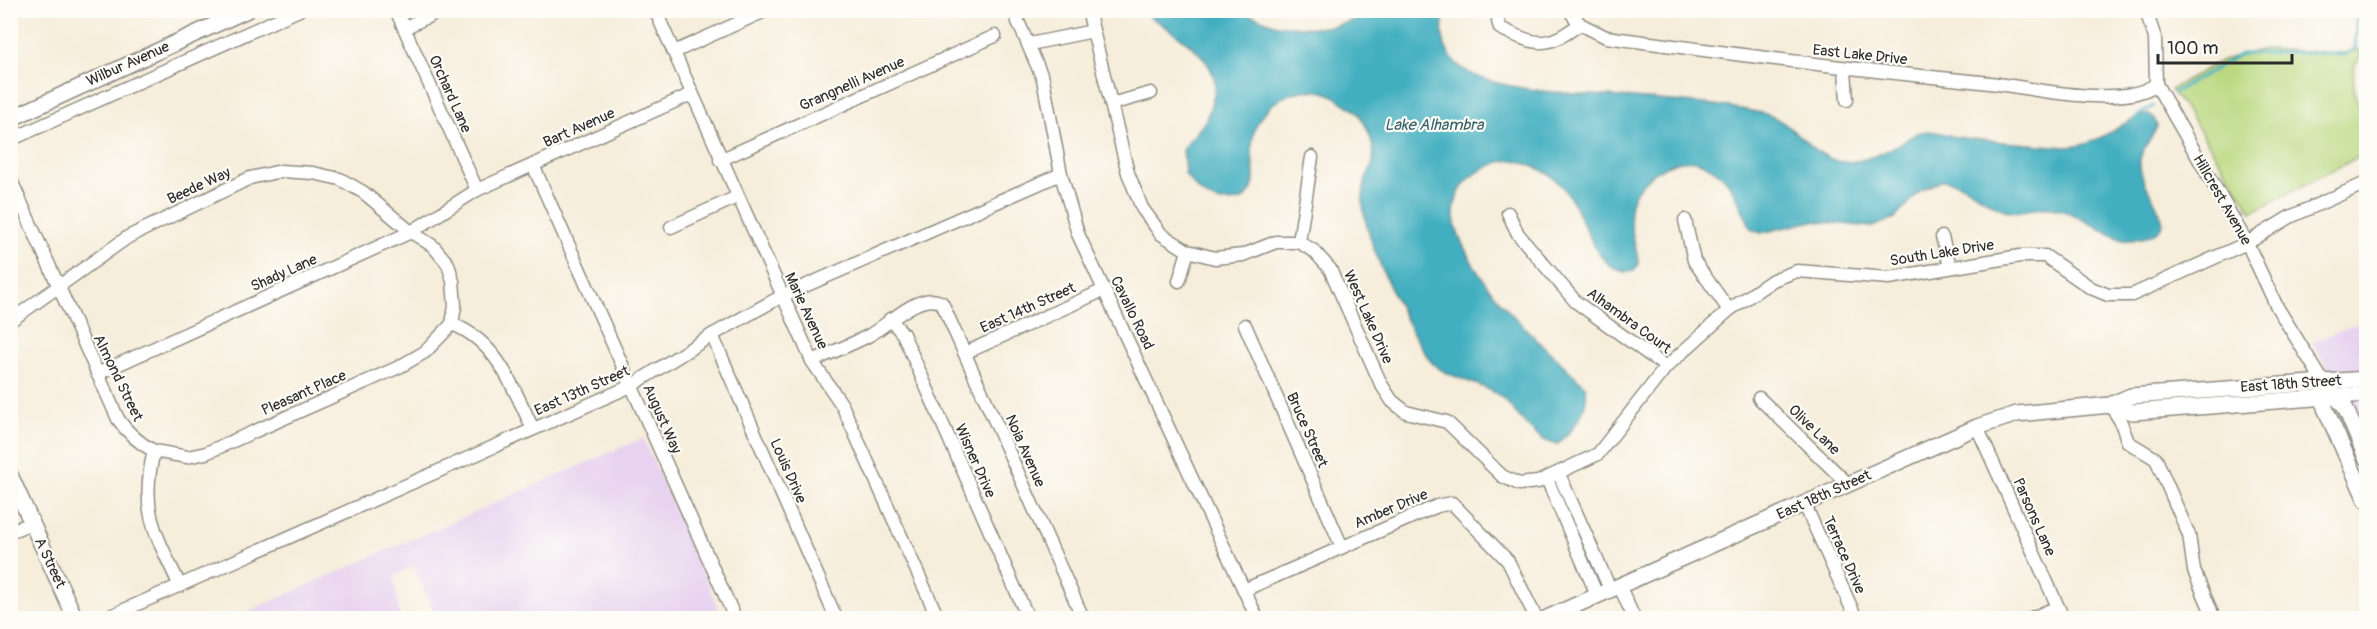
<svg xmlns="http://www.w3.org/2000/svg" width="2377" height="629" viewBox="0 0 2377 629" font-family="Pangolin,sans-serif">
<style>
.built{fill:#e7d2ef}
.green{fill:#b9d87f;stroke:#728255;stroke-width:1.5}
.water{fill:#43afc0;stroke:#376d76;stroke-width:1.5}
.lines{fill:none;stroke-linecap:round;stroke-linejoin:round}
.stream{stroke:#43afc0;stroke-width:3}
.minor-casing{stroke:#908c82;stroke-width:15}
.major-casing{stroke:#908c82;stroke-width:18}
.minor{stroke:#fff;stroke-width:12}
.major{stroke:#fff;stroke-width:15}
.labels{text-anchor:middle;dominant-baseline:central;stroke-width:4.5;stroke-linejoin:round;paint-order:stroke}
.street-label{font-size:15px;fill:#2b2b2b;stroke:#fdfcf7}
.water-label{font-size:16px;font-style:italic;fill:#356067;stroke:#fdfcf7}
</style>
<rect width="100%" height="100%" fill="#fdfcf7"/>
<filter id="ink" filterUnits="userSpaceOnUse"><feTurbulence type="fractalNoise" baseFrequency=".0167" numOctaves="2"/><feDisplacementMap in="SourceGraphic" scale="12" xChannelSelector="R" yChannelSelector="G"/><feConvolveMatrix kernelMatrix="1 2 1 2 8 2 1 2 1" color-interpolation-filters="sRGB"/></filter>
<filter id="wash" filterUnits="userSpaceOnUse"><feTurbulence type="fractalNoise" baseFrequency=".008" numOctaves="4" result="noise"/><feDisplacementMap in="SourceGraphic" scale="24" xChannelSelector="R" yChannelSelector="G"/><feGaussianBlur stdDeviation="1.35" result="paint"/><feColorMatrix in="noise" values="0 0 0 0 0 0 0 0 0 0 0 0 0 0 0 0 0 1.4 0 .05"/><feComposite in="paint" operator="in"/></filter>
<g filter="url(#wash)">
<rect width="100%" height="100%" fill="#f6edda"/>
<!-- built -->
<g class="built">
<path d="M2366,320v123l-24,-52 -30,-49z"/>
<path d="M643,438l80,180h-286l-24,-52 -19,10 6,42h-167z"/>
</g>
<!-- green -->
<path class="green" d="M2264,49l79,4 22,-4 -10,16 -2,10 2,20 11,29v29l-114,59 -62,-97 -20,-25 52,-30z"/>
<!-- water -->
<path class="water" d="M1141,11h103l4,3 29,11 38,3 18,-2 25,-7 12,-8h75c-5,19 -3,39 13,54 30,27 123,29 163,32 46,4 95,6 140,16 33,6 53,49 85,49 19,0 40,-10 56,-19 6,-4 13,-10 19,-11 12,-3 25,3 36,5 36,5 73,7 109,10 39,-2 49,-25 83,-33l5,4 3,8c-4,12 -14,20 -17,33 -3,22 21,44 23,66 -6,11 -29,16 -40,15 -24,-9 -47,-28 -72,-32 -16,-2 -30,7 -46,2 -21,-7 -39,-29 -62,-30l-23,11 -25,27 -23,9 -59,-6 -52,12 -9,-3c-8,-15 -19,-46 -32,-56 -7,-5 -16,-11 -25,-13 -25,-5 -63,22 -65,48 -1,15 6,39 9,55l-5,7c-35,9 -50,-52 -64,-74 -9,-14 -22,-25 -38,-31 -13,-6 -22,-8 -35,-3 -12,5 -22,9 -31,19 -22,27 -10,52 6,80 26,46 76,87 114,125 3,24 -12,41 -28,57 -21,1 -43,-35 -58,-48 -20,-15 -58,-18 -71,-37 -23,-34 -53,-97 -63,-136 -5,-17 -4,-33 2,-49 2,-4 5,-9 5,-13 3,-16 -7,-38 -17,-50 -5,-4 -10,-6 -15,-10 -14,-12 -35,-13 -51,-7 -23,9 -39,30 -38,56 0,18 9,38 -10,50 -29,7 -41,-4 -57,-26l-2,-26c7,-9 18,-19 23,-29 4,-9 10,-27 9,-36 -3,-31 -50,-56 -74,-72z"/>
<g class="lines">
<!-- stream -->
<g class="stream">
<path d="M2173,93l68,-39 60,-2 43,3 11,-6 2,-32 5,-7"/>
<path d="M2135,118l18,-12"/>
</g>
</g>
</g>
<g filter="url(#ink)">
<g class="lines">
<defs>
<g id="minor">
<path d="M396,10l81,180"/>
<path d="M655,10l157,351 30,44 96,213"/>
<path d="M1013,10l30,69 18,95 17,60 179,384"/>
<path d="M1088,10l40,163 14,35 19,26 27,17 27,7 28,-3 33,-13h23l15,9 16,18 51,115 11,17 14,11 41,10 55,54 17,8 19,-2 60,-28 68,-87 63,-57 44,-30 24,-9 92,7 131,-22h25l46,32 17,7h24l115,-52 43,-26 76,-34"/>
<path d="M1569,10l11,14 26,13c125,17 250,33 375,45 38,4 76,13 113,14 18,1 47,0 62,-12"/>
<path d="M2143,10l5,7 7,21 1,46 91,159 30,64 47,76"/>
<path d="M1498,21l2,7c37,18 46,21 80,-4"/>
<path d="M404,28l38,-18"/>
<path d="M1030,44l63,-13"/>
<path d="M674,52l93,-42"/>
<path d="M1845,69l2,31"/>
<path d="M1111,104l40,-11"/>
<path d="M10,140l289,-130"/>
<path d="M720,160l275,-124"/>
<path d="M533,165l202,453"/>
<path d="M10,178l108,241c10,15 21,24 36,32 -15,60 2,83 26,135"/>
<path d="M1508,213l10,21 58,68 90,65"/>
<path d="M1685,220l9,41 35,49"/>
<path d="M671,227l66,-30"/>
<path d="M1942,237l8,29"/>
<path d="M1299,242l13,-85"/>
<path d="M1179,281l9,-30"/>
<path d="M890,319l13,15 125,284"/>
<path d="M10,321l118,-84 122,-59 31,-7 32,2 27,6 23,13 48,40 22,14 15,18 5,17 2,25 -3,18c46,18 61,64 81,105"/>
<path d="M1245,325l97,222"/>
<path d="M712,335l124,283"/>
<path d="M965,353l139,-63"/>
<path d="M812,361c19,-8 38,-16 56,-25 19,-10 52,-46 74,-33l141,315"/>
<path d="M97,374l314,-142 66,-42 215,-96"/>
<path d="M1759,398l89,86"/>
<path d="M2110,405l10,15 8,22 28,17 33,76 5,36 20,47"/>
<path d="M1977,427l86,191"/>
<path d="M154,451l33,6 19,-4 193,-86 26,-15 27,-28"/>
<path d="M1559,474l51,115"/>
<path d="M1547,479l50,116"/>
<path d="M1804,503l52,115"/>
<path d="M10,532l21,-9"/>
<path d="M1619,585l15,33"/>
<path d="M1244,590l193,-84 15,-3 56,58 28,57"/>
<path d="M106,618l525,-232 81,-51 70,-39 279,-122"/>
<path d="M2032,618l26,-11"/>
</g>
<g id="major">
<path d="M10,119l237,-109"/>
<path d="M2324,389l1,19 41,92"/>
<path d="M2332,392l13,15 21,50"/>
<path d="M2110,405l23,7 233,-18"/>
<path d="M10,475l65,143"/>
<path d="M1547,618l430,-191 40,-13 93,-9 21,-9 235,-17"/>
</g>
</defs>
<!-- minor casing -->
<use href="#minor" class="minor-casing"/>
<!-- major casing -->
<use href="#major" class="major-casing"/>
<!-- minor -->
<use href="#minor" class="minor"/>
<!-- major -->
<use href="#major" class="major"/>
</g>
</g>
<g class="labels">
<!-- street labels -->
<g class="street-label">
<text transform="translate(1860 55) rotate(6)">East Lake Drive</text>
<text transform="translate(128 64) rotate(-24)">Wilbur Avenue</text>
<text transform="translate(852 84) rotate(-24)">Grangnelli Avenue</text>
<text transform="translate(450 94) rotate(66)">Orchard Lane</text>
<text transform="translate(579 128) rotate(-24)">Bart Avenue</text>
<text transform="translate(199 186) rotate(-25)">Beede Way</text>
<text transform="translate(2222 200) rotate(60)">Hillcrest Avenue</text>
<text transform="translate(1942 253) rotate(-9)">South Lake Drive</text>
<text transform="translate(284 273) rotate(-24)">Shady Lane</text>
<text transform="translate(1028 308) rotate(-24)">East 14th Street</text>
<text transform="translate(806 311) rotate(65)">Marie Avenue</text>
<text transform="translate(1132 313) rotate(64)">Cavallo Road</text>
<text transform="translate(1368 317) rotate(66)">West Lake Drive</text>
<text transform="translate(1629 321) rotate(36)">Alhambra Court</text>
<text transform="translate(118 378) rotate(64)">Almond Street</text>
<text transform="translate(2291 384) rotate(-4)">East 18th Street</text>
<text transform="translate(582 391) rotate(-24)">East 13th Street</text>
<text transform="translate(304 393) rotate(-24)">Pleasant Place</text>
<text transform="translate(662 419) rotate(66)">August Way</text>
<text transform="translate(1307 430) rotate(66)">Bruce Street</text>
<text transform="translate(1814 430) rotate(44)">Olive Lane</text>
<text transform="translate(1025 451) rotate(66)">Noia Avenue</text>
<text transform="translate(975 461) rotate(66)">Wisner Drive</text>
<text transform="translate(788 471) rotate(66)">Louis Drive</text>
<text transform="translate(1824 495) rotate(-24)">East 18th Street</text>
<text transform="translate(1391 509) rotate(-23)">Amber Drive</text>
<text transform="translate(2034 517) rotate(66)">Parsons Lane</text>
<text transform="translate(1844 555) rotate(66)">Terrace Drive</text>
<text transform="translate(50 563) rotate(65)">A Street</text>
</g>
<!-- water labels -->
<g class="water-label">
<text x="1434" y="125">Lake Alhambra</text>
</g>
</g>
<!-- margin -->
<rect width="2377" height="629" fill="none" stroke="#fdfcf7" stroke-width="36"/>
<!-- scale -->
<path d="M2158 54v9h134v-9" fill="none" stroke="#2b2b2b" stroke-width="3"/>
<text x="2167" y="54" font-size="18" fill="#2b2b2b" stroke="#fdfcf7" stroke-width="4.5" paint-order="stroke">100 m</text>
</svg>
